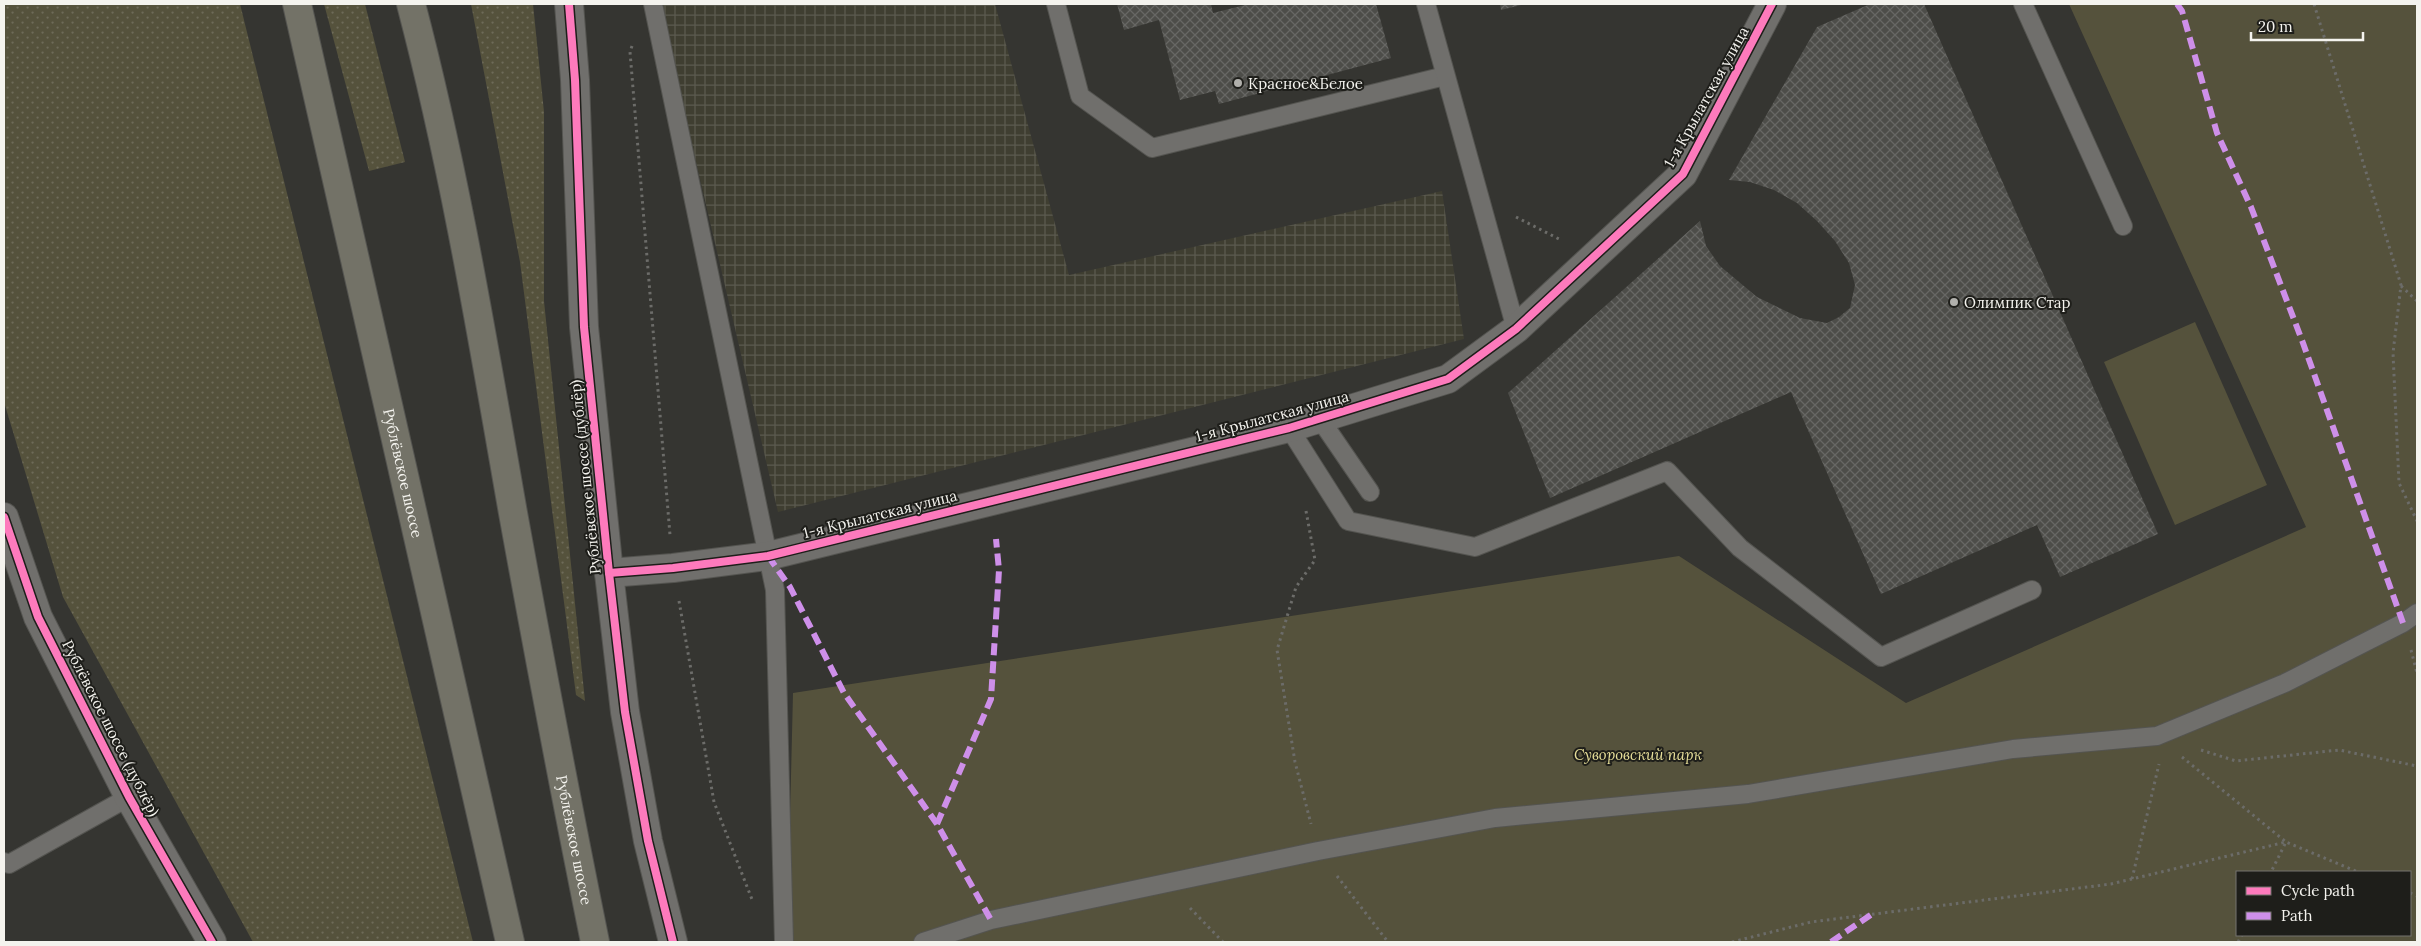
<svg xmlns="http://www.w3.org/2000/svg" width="2421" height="946" viewBox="0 0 2421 946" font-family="Lora,serif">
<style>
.industrial{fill:url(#industrial-grid)}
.grass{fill:url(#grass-dots)}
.park{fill:#55523c;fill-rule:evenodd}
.building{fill:url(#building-cross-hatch)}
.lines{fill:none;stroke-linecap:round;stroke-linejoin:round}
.service-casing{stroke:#545450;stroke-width:20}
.minor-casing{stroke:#545450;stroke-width:30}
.tertiary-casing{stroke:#545450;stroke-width:30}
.primary-casing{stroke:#545450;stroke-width:30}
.path{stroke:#6c6c69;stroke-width:3;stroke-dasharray:2.5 4;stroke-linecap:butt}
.service{stroke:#706f6c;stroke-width:18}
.minor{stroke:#706f6c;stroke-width:28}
.tertiary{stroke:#706f6c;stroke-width:28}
.primary{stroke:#737267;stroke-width:28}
.quiet{stroke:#ce8fe9;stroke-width:6;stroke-dasharray:12 6;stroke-linecap:butt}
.cycleway-casing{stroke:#1e1e1a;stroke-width:11}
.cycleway{stroke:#fd7abc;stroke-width:8}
.poi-dot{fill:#b1b0ac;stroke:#1e1e1a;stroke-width:2}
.labels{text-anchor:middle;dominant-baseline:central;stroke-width:4;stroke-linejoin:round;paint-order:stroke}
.poi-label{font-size:15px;fill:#f4f3ee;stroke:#1e1e1a;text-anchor:start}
.street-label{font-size:15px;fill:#f4f3ee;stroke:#1e1e1a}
.park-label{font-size:15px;font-style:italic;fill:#e6de99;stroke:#1e1e1a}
</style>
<defs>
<pattern id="industrial-grid" width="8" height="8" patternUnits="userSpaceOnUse" patternTransform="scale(1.25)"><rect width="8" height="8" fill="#3f3e31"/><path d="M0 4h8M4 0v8" fill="none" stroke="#5b5a4f"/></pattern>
<pattern id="grass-dots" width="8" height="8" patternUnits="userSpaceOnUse" patternTransform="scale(1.25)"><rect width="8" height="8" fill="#55523c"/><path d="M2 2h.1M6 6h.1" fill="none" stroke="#6e6b58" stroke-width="1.8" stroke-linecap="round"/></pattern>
<pattern id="building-cross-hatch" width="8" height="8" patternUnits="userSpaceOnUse" patternTransform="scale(1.25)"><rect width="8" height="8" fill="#4d4d49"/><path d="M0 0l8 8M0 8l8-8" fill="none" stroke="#676764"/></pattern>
</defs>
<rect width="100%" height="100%" fill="#353531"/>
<!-- industrial -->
<path class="industrial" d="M659,4h336l74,271 373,-84 22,148 -686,173z"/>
<!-- grass -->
<g class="grass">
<path d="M4,4h236l233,938h-220l-190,-345 -59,-195z"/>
<path d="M324,4h41l40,158 -36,9z"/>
<path d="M471,4h62l11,108v189l41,400 -9,-6 -56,-433z"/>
</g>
<!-- park -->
<g class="park">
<path d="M2069,4h348v938h-1630l6,-249 886,-137 227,147 400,-176zM2237,872h173v63h-173z"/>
<path d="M2195,322l72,163 -92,40 -71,-163z"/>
</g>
<!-- building -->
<g class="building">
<path d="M1117,4h94l2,9 36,-9h127l15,54 -172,46 -4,-13 -35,9 -21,-80 -35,10z"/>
<path d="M1500,4h25l-24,6z"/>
<path d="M1870,4h54l234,530 -98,43 -23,-52 -156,69 -90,-202 -241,106 -42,-105 192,-172 6,25 14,20 37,31 43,21 27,5 12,-6 11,-9 5,-23 -6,-22 -14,-22 -18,-20 -20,-18 -23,-13 -24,-8 -21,-2 88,-153z"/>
</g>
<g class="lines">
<defs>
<g id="service">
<path d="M653,4l122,586 9,352"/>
<path d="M1056,4l24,92 72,52 293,-72"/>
<path d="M1426,4l90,325"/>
<path d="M2023,4l100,222"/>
<path d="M1320,419l50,73"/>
<path d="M1289,428l59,93 127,26 192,-76 73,77 141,109 151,-67"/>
<path d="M4,862l5,2 120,-67"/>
<path d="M923,942l68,-22 327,-69 177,-33 253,-24 265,-45 144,-13 128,-53 118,-60 14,-10"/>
</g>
<g id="minor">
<path d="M4,517l34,100 91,180 83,145"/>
<path d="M609,573l64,-5 95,-12 521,-128 159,-49 68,-50 167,-155 89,-170"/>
</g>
<path id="tertiary" d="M569,4l6,76 9,247 25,246 16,139 23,129 25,101"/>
<g id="primary">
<path id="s1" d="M297,4l213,938"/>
<path id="s2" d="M411,4c44,167 72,338 102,509 26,143 53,286 82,429"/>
</g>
</defs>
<!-- service casing -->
<use href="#service" class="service-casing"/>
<!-- minor casing -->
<use href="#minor" class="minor-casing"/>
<!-- tertiary casing -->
<use href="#tertiary" class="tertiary-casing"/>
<!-- primary casing -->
<use href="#primary" class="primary-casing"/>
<!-- path -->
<g class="path">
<path d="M2314,4l87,281 -8,68 6,130 18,38"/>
<path d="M632,46l-2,6 40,483"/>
<path d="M1516,217l43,22"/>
<path d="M2401,286l16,15"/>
<path d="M1306,511l9,49 -19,27 -19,63 18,112 16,62"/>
<path d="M679,601l35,201 39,100"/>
<path d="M2411,650l6,23"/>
<path d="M2201,750l35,11 103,-11 78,16"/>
<path d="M2182,757l104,85 -15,30"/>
<path d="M1337,876l51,66"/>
<path d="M2132,879l27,-115"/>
<path d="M2410,893l7,3"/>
<path d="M1190,908l33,34"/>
<path d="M1732,942l79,-20 300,-38 175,-42 72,30"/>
<path d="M2238,942l4,-7"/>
</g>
<!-- service -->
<use href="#service" class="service"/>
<!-- minor -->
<use href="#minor" class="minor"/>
<!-- tertiary -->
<use href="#tertiary" class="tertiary"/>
<!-- primary -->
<use href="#primary" class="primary"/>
<!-- quiet -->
<g class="quiet">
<path d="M2177,4l5,7 35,122 34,74 52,136 100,280"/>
<path d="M768,556l22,31 54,106 93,131 54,96"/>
<path d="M937,824l54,-125 8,-129 -3,-31"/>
<path d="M1831,942l41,-28"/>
</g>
<defs>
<g id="cycleway">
<path d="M569,4l6,76 9,247 25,246 16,139 23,129 25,101"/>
<path d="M4,517l34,100 91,180 83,145"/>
<path d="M609,573l64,-5 95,-12 521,-128 159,-49 68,-50 167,-155 89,-170"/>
</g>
</defs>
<!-- cycleway casing -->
<use href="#cycleway" class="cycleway-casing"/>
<!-- cycleway -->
<use href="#cycleway" class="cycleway"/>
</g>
<!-- markers -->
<g class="poi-dot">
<circle cx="1238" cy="83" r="5"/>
<circle cx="1954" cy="302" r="5"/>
</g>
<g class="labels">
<!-- poi labels -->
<g class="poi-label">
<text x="1248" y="83">Красное&amp;Белое</text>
<text x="1964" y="302">Олимпик Стар</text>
</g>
<!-- street labels -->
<g class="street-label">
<text transform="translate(1706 97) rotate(-61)">1-я Крылатская улица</text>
<text transform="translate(1272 416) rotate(-15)">1-я Крылатская улица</text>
<text stroke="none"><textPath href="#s1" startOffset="481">Рублёвское шоссе</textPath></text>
<text transform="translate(585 477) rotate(-96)">Рублёвское шоссе (дублёр)</text>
<text transform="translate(880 514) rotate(-14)">1-я Крылатская улица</text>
<text transform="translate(111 728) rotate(63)">Рублёвское шоссе (дублёр)</text>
<text stroke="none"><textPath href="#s2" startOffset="852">Рублёвское шоссе</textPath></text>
</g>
<!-- park labels -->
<g class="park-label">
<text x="1638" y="754">Суворовский парк</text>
</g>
</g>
<!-- border -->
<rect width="2421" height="946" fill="none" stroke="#f4f3ee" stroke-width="10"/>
<!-- legend -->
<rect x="2236" y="871" width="175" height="65" fill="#1e1e1a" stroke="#74736f"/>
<rect x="2246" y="887" width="25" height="8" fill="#fd7abc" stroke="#74736f"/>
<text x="2281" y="896" font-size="15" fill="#f4f3ee">Cycle path</text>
<rect x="2246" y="912" width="25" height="8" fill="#ce8fe9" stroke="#74736f"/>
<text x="2281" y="921" font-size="15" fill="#f4f3ee">Path</text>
<!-- scale -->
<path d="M2251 32v8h112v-8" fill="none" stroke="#f4f3ee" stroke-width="2.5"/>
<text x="2258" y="32" font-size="15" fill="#f4f3ee" stroke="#1e1e1a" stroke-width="4" paint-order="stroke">20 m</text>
</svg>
